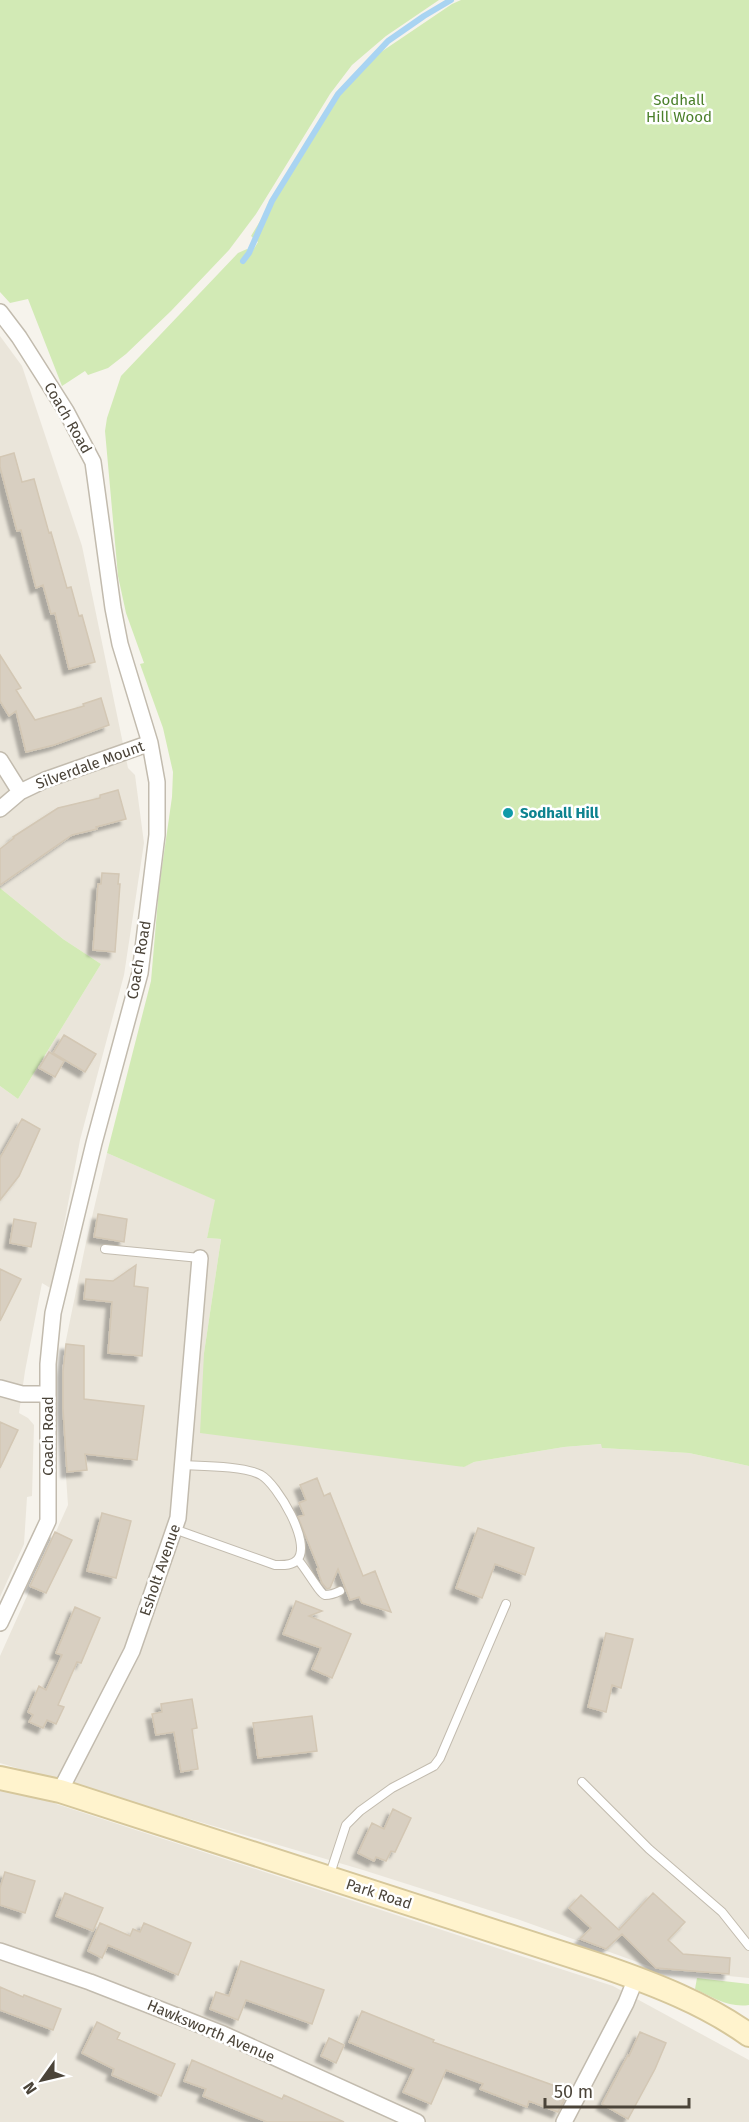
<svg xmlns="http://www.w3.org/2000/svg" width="749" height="2122" font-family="'Fira Sans',sans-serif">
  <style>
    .residential { fill: #eae5da }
    .green { fill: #d2eab5 }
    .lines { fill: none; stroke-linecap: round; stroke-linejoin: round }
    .stream { stroke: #a9d4f2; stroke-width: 6 }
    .building { fill: #d8cfc1; stroke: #d3c7b4; stroke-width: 1.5; filter: url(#shadow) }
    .lane-casing { stroke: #c2bbae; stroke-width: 10 }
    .street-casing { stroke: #c2bbae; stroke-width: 18 }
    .secondary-casing { stroke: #d6c79b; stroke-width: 26 }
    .lane { stroke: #fff; stroke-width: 8 }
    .street { stroke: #fff; stroke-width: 15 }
    .secondary { stroke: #fff3cd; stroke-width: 22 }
    .culture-dot { fill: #0f9aa8; stroke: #fff; stroke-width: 2 }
    .labels { text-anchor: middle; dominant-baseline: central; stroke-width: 5; stroke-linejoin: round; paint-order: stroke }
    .park-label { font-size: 15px; fill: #4a7f2a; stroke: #fff }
    .street-label { font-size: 15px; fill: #4b4439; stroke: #fff }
    .culture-label { font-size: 15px; font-weight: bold; fill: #0d838f; stroke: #fff; text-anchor: start }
  </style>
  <defs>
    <filter id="shadow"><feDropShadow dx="-5.5" dy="5.5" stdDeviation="1.5" flood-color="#0004"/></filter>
  </defs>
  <rect width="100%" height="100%" fill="#f6f3ec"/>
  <path class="residential" d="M0,336L22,366L82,546L128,768L135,775L144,843L124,975L80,1140L52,1289L42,1283L25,1371L19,1413L28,1418L34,1425L32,1496L27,1497L24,1544L0,1597V1086L18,1099L101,964L63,939L0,888Z
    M107,1153L216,1200L207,1238L221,1239L204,1353L463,1467L474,1462L564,1447L602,1444V1448L689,1453L749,1466V1978L657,1969L517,1919L363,1870L0,1763V1656L68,1505L62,1419V1376L65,1345L85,1247Z
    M0,1790L38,1798L613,1986L749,2060V2122H0Z"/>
  <path class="green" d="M0,0H439L386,36L352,65L330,94L256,214L229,250L171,311L126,354L108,368L88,375L85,371L62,386L28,299L10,303L0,292Z
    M461,0H749V1466L689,1453L602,1448L601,1444L564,1447L474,1462L464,1467L200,1433L204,1353L221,1239L207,1238L215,1200L107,1153L151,981L159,888L172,797L173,772L163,728L140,664L144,663L126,613L118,576L105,431L107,418L121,376L238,253L247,249L252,252L258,242L251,236L338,94L359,72L381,52L452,4Z
    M0,888L63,939L101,964L18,1099L0,1086Z
    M697,1978L749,1984V2005C729,2008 712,1997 695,1989Z"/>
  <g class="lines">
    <path class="stream" d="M243,261L249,253L272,201L338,94L388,41L424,16L451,0"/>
  </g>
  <path class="building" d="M14,453L22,482L34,479L49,533L51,532L67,588L71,587L79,616L82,615L95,662L69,669L55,613L51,614L43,585L36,588L21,530L17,531L0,467V457Z
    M0,655L21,688L16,690L35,720L84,706L83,704L101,698L109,725L54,745L26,752L16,711L9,716L0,701Z
    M118,790L126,819L96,827L97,829L72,835L0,885V849L14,838L13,837L58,808L100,798V795Z
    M102,873L119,874L118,884H120L115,952L93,950L98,884H101Z
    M64,1035L96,1054L85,1072L53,1053Z
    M49,1052L64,1061L55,1077L39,1068Z
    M22,1119L40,1129L19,1176L0,1200V1158Z
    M98,1214L127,1219L124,1242L94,1237Z
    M14,1219L36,1223L31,1247L10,1243Z
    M136,1265L134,1286L148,1288L142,1356L108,1353L112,1302L84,1299L86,1279L113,1281Z
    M0,1269L21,1279L0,1321Z
    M66,1344L84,1346V1399L144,1406L137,1460L85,1454L87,1470L67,1472L63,1409V1371Z
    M0,1422L18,1430L0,1468Z
    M317,1478L324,1496L330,1493L363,1576L375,1571L391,1612L362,1603L359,1597L350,1600L338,1569L330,1588L327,1589L322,1583L317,1569H319L298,1517L304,1515L299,1503L306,1500L300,1485Z
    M102,1513L131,1521L116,1578L87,1571Z
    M478,1528L534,1548L525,1575L495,1564L482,1598L456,1588Z
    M55,1532L72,1540L46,1593L30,1586Z
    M296,1601L322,1611L309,1616L351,1634L332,1678L312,1669L321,1648L283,1634Z
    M75,1607L100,1618L81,1663L77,1662L58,1705L64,1707L56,1724L47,1720L43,1728L29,1722L33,1715L28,1712L39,1686L46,1690L62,1655L56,1653Z
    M606,1633L633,1639L621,1688L612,1685L606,1712L588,1707Z
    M192,1699L197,1728L192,1729L198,1769L181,1772L174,1732L156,1735L152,1714L162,1712L161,1704Z
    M312,1716L317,1751L258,1758L253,1723Z
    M393,1809L411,1818L395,1852L391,1851L386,1861L376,1857L374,1861L358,1853L372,1823L384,1829Z
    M5,1872L35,1881L25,1913L0,1905V1888Z
    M65,1893L103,1908L93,1931L56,1916Z
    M653,1893L685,1922L668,1940L683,1954L730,1958L729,1974L656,1968L622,1934L606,1949L580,1939L591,1928L569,1908L581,1895L619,1930Z
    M100,1923L130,1936L133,1929L140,1932L144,1923L191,1943L178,1975L108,1945L102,1958L88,1951Z
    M241,1961L324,1990L312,2024L246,2000L238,2020L210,2009L216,1992L229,1996Z
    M0,1987L23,1997L24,1995L61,2009L53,2030L0,2010Z
    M362,2011L434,2040L433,2042L569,2091L558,2112L529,2101L527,2107L480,2089L483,2084L446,2070L431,2104L403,2092L414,2069L349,2042Z
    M97,2022L120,2033L117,2039L175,2064L161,2096L112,2075L114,2069L82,2053Z
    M640,2032L666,2043L655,2069L628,2119L602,2104L628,2055L629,2056Z
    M329,2038L344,2045L336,2063L321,2056Z
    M192,2060L282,2099L284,2095L344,2122H267L203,2096L206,2089L184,2081Z"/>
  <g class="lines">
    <defs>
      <path id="lane" d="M105,1249L200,1258
        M174,1529L275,1565C282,1565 292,1566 297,1560C313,1544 277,1484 261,1475C244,1466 203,1466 183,1465
        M298,1560C305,1567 320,1594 325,1595C330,1595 336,1593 340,1591
        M582,1782L649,1849L722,1912L749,1946
        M329,1877L346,1825L360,1811L392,1788L434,1766L440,1758L506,1604"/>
      <path id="street" d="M0,312L19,337L66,411L93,462L113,608L120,644L150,743L157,782V835L140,973L94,1143L53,1313L48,1364V1521L0,1623
        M0,760L20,792
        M0,809L20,792L45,780L150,743
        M0,1388L22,1394H48
        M60,1791L132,1651L178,1518L200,1258
        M0,1951L90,1982L223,2034L417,2122
        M564,2122L626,2003L636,1978"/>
      <path id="secondary" d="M0,1778L60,1791L605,1967C654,1984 706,2004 749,2035"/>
    </defs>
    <use href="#lane" class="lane-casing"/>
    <use href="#street" class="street-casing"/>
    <use href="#secondary" class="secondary-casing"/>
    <use href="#lane" class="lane"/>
    <use href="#street" class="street"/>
    <use href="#secondary" class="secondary"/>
  </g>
  <circle class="culture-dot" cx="508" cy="813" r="6"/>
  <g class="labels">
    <g class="park-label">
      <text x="679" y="100">Sodhall<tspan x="679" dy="17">Hill Wood</tspan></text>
    </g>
    <g class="street-label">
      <text transform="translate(68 418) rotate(60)">Coach Road</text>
      <text transform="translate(90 765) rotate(-20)">Silverdale Mount</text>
      <text transform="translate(139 960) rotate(-80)">Coach Road</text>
      <text transform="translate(48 1436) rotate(-90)">Coach Road</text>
      <text transform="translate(160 1570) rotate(-71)">Esholt Avenue</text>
      <text transform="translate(379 1894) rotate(18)">Park Road</text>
      <text transform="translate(211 2031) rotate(23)">Hawksworth Avenue</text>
    </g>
    <g class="culture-label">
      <text x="520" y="813">Sodhall Hill</text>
    </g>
  </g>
  <g transform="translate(42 2080) rotate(236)" stroke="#ffffff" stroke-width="4.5" paint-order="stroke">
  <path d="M0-4.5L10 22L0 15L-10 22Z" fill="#4b4439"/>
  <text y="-9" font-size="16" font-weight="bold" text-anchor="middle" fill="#4b4439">N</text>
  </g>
  <path d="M545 2098v9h144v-9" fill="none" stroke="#4b4439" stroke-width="3"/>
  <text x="554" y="2098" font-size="18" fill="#4b4439" stroke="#ffffff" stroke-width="4.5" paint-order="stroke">50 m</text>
</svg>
